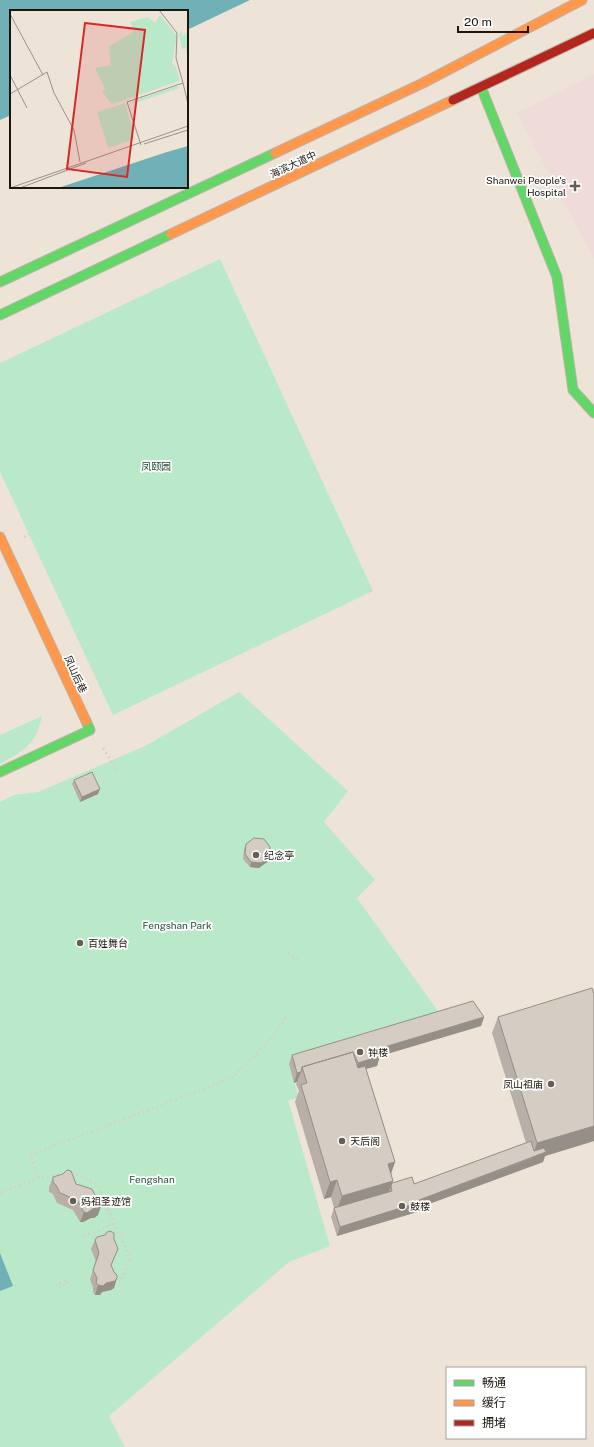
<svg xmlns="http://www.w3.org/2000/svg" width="594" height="1447" font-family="'Public Sans','Noto Sans SC',sans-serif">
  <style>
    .medical { fill: #efdcda }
    .green { fill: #bae9ca }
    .water { fill: #6fb1b6 }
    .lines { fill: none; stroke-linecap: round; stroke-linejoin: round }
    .fast-casing { stroke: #bcb4aa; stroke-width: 11 }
    .slow-casing { stroke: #bcb4aa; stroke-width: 11 }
    .jam-casing { stroke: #bcb4aa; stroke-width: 11 }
    .path { stroke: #d3d0cd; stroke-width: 2.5; stroke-dasharray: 2 3; stroke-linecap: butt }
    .fast { stroke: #63d668; stroke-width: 9 }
    .slow { stroke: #ff974d; stroke-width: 9 }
    .jam { stroke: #b3261e; stroke-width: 9 }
    .wall { fill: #b7afa8 }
    .shaded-wall { fill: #958f88 }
    .building { fill: #d5ccc3; stroke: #958f88 }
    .poi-dot { fill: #665e54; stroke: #fff; stroke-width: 1.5 }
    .labels { text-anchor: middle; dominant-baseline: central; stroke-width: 3.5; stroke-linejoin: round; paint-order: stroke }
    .street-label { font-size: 10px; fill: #1c160e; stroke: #fff }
    .poi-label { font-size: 10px; fill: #1c160e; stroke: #fff; text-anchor: start }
    .park-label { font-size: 10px; fill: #224b37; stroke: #fff }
    .inset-road { fill: none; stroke: #9a9187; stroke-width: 1 }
    .view { fill: #d62828; fill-opacity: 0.15; stroke: #d62828; stroke-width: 2 }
    .inset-edge { fill: none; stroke: #1c160e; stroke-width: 2 }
  </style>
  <rect width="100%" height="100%" fill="#eee3d7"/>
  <path class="medical" d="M594,74V259L517,113Z"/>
  <path class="green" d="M220,259L373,591L113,715L0,472V363Z
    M239,692L348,791L324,822L375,880L357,898L443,1018L289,1064L299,1098L288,1100L330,1246L289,1262L109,1416L125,1447H0V802L14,795L38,792L145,746Z
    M42,716C35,747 25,749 0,764V735Z"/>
  <path class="water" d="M0,0H250L187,30V11H11V115L0,120Z
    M0,1253L13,1286L0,1291Z"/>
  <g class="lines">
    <defs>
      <path id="fast" d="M481,87L557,277L573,390L594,413
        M0,282L275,153
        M0,315L171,234
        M0,772L90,730L86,721"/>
      <path id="slow" d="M275,153L423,83L582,0
        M171,234L453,100
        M0,537L86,721"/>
      <path id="jam" d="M453,100L594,33"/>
    </defs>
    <use href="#fast" class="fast-casing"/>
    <use href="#slow" class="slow-casing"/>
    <use href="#jam" class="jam-casing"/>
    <path class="path" d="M24,537L29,534
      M103,748L119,773
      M288,953L300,962
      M39,1178L30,1155L232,1078L271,1039L288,1015
      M0,1193L39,1178L70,1172L97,1184L130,1259L119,1286
      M84,1237L114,1223
      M55,1286L67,1280L68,1283L58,1287L59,1289"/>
    <use href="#fast" class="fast"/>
    <use href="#slow" class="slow"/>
    <use href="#jam" class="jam"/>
  </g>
  <path class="wall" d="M74,780L98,794L80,802L72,784Z
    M246,844L267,862L259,868L250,867L243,859L244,849Z
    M594,994V1141L545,1156L543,1162L418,1208L417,1212L337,1236L331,1217L334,1208L331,1197L324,1199L295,1102L299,1091L296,1084L297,1082L294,1083L289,1064L292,1055L484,1017L481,1026L380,1056L377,1066L366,1069L395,1162L391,1174L393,1181L392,1183L414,1184L526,1143L492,1033L498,1017Z
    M53,1177L76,1184L97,1199L101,1206L98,1215L94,1218H91L83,1222H80L73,1210L57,1203L53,1194L49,1192V1187Z
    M114,1239L118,1249L111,1266L117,1278L114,1288L111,1290L102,1292L100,1295H95L93,1292V1288L90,1279L96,1262L91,1249L95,1240Z"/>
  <path class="shaded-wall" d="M100,789L98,794L80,802L82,797Z
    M269,857L267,862L259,868L250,867L251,862Z
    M484,1017L481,1026L380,1056L377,1066L354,1072L358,1063L378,1049Z
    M301,1072L297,1082L294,1083L297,1073Z
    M594,1126V1141L545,1156L543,1162L418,1208L417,1212L337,1236L340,1227L419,1200L532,1158L537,1143Z
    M395,1162L389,1179L388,1164Z
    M337,1180L331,1197L324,1199L330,1182Z
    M393,1181L387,1197L336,1212L342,1196Z
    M101,1206L98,1215L94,1218H91L83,1222H80L84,1212Z
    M117,1278L114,1288L111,1290L102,1292L100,1295H95L98,1285Z"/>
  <path class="building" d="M92,772L100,789L82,797L74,780Z
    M254,838L264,839L270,847L269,857L261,863L251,862L245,854L246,844Z
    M592,988L594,994V1126L537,1143L498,1017Z
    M473,1001L484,1017L378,1049L380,1056L358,1063L353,1052L302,1067L301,1072L297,1073L292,1055Z
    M353,1052L358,1068L365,1066L395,1162L388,1164L393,1181L342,1196L337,1180L330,1182L301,1085L307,1083L302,1067Z
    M531,1141L534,1151L544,1148L546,1152L419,1200L420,1202L340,1227L334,1208L392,1191L391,1186L392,1183L412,1177L414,1184Z
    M67,1170L71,1171L76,1184L92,1189L97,1199L100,1200L102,1203L101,1206L97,1209L94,1208L87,1213L84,1212L77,1200L60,1193L56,1185L53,1182V1177L63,1174Z
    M110,1231L114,1233V1239L118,1249L111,1265L114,1272L117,1275V1278L115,1281L106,1283L103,1286L98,1285L96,1283L97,1278L93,1270L99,1253L95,1240L97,1237L105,1235L107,1232Z"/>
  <g class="poi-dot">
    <path d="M573 180h4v4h4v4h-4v4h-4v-4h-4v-4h4z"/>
    <circle cx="256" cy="855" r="4"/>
    <circle cx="80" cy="943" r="4"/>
    <circle cx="360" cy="1052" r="4"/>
    <circle cx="551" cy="1084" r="4"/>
    <circle cx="342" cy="1141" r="4"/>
    <circle cx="73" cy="1201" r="4"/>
    <circle cx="402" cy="1206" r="4"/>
  </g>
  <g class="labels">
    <g class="street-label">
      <text transform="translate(293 164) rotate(-25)">海滨大道中</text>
      <text transform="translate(76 674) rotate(65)">凤山后巷</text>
    </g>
    <g class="poi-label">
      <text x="566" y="180" text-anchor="end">Shanwei People's<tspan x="566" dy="12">Hospital</tspan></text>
      <text x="264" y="855">纪念亭</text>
      <text x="88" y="943">百姓舞台</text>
      <text x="368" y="1052">钟楼</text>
      <text x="543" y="1084" text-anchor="end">凤山祖庙</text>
      <text x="350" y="1141">天后阁</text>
      <text x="81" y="1201">妈祖圣迹馆</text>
      <text x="410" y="1206">鼓楼</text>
    </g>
    <g class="park-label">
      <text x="156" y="466">凤颐园</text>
      <text x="177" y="925">Fengshan Park</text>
      <text x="152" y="1179">Fengshan</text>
    </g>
  </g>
  <g transform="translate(10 10)">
    <rect width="178" height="178" fill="#eee3d7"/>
    <path d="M150,5L167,26L162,53L166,57L170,71L102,94L92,82L95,79L85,58L101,55L99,36L124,22L120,12L138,7L145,13ZM171,21L173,26L178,22V50L176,38L172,39L169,24ZM167,76L170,78L122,94L123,91ZM115,93L125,129L98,138L87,102Z" fill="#bae9ca"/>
    <path d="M178,136V178H48L157,142Z" fill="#6fb1b6"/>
    <path class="inset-road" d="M0,4L33,65M0,65L17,98M173,73L178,94M0,84L37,62L44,83L64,120L70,152M134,134L178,120M131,135L117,92L173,73L166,48L167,23L149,0M0,178L178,116M10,178L76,153"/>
    <path class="view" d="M75,13L135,20L117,167L57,159Z"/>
    <rect width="178" height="178" class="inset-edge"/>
  </g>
  <rect x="446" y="1367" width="140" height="72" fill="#ffffff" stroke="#a4a29f"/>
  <rect x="454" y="1380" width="20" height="6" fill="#63d668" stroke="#a4a29f"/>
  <text x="482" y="1387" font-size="12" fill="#1c160e">畅通</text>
  <rect x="454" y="1400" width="20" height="6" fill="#ff974d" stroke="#a4a29f"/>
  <text x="482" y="1407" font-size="12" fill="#1c160e">缓行</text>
  <rect x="454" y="1420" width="20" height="6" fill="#b3261e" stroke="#a4a29f"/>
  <text x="482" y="1427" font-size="12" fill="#1c160e">拥堵</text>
  <path d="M458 26v6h70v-6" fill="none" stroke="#1c160e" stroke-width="2"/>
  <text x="464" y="26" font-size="12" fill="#1c160e" stroke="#ffffff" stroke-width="3" paint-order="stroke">20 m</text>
</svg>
